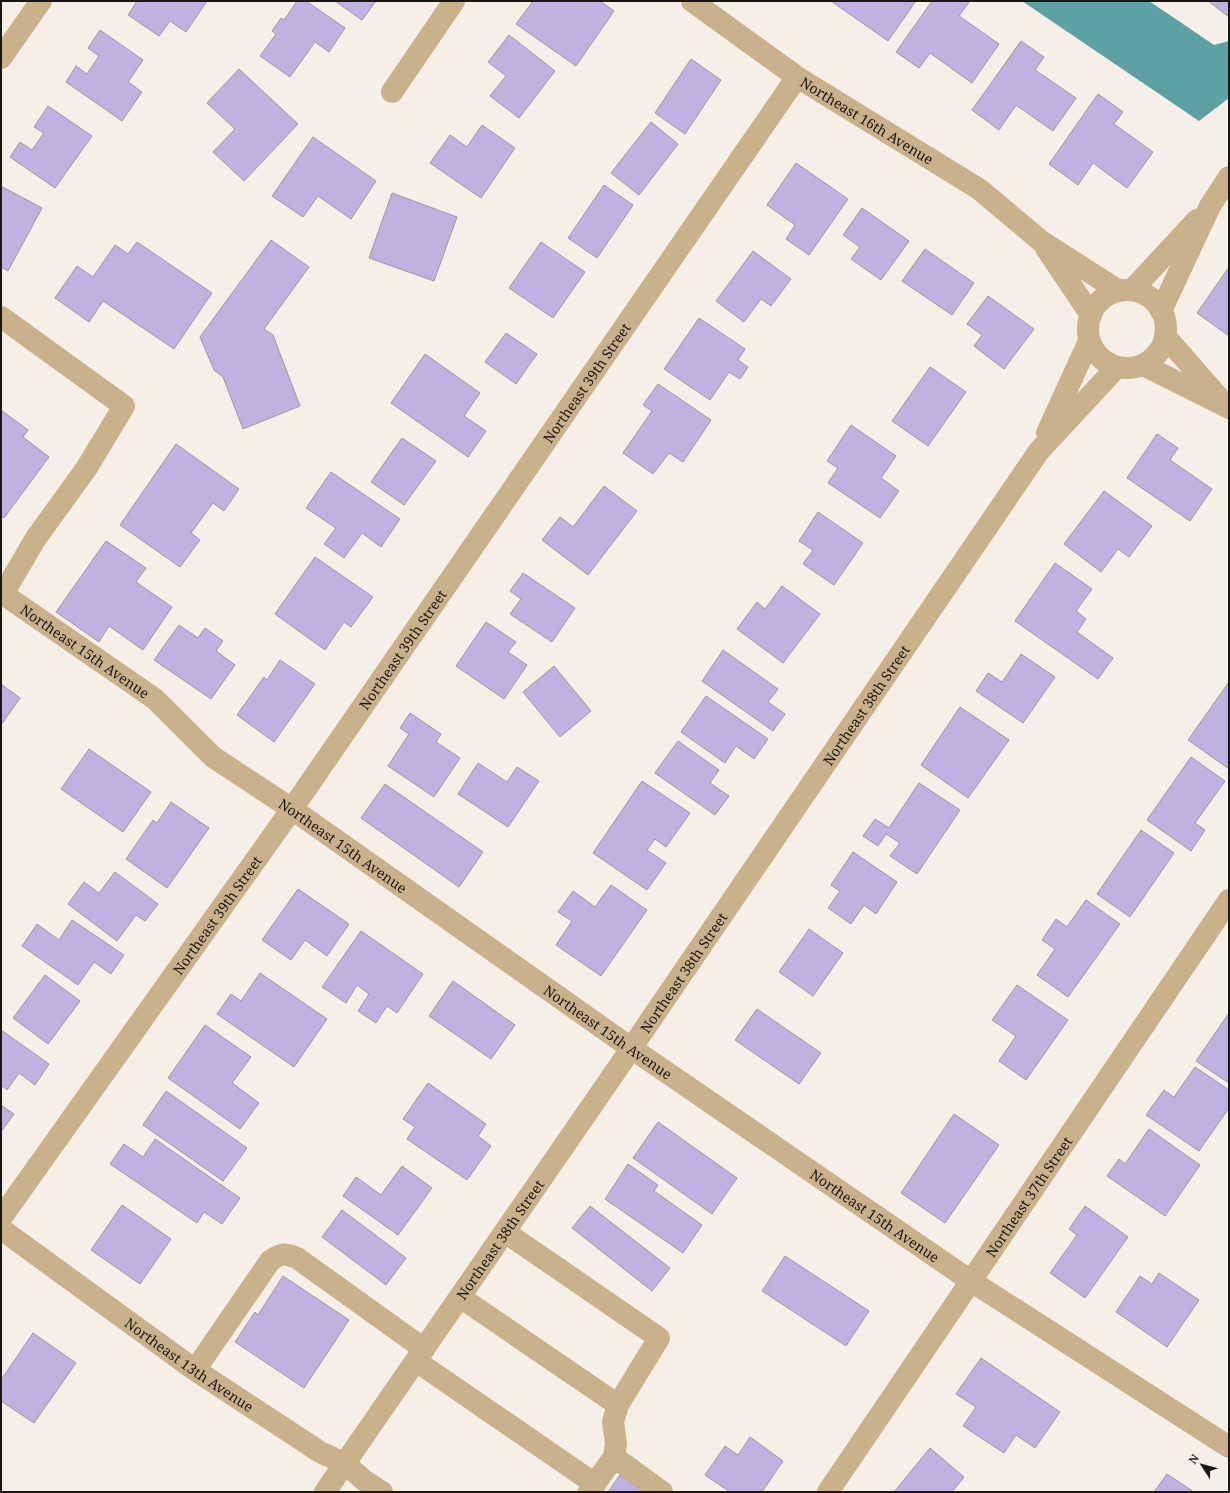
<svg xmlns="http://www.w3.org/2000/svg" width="1230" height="1493" font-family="'Noto Serif',serif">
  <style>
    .water { fill: #5da1a3 }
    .building { fill: #c1b1e0; stroke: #9b99a1 }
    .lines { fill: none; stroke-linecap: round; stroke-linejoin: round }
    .minor { stroke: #c8b18b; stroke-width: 22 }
    .labels { text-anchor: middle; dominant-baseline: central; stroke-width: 3.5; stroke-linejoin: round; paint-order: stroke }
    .street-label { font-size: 14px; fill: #1a1815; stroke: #f5efe8 }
  </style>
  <rect width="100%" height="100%" fill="#f5efe8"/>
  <path class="water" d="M1022,1H1149L1214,45L1229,41V98L1199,121Z"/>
  <path class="building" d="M137,1H207L186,32L170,21L159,36L128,15Z
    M297,1H306L345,28L329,52L315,42L290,77L260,56L276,34L272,31L281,18L284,20Z
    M335,1H376L362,20Z
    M533,1H600L614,11L576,66L516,24Z
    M831,1H916L888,41Z
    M932,1H967L969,2L959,16L999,44L972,83L930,53L919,68L896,52Z
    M1208,1H1229V17Z
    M100,30L143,60L128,82L142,92L122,121L66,82L76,66L87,74L99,56L88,48Z
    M509,35L555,71L519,118L490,96L506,76L488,62Z
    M1021,41L1044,57L1035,70L1076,98L1053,131L1016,105L999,130L972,110Z
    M691,59L721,80L685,134L655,113Z
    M239,69L298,124L244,181L213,152L235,129L207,103Z
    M1098,94L1123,112L1114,124L1153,152L1127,188L1093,163L1078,185L1049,164Z
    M48,106L92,136L55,188L10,157L20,142L32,150L44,133L34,127Z
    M651,122L678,144L639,195L611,173Z
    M482,125L515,148L481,198L430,163L450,135L467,147Z
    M313,137L376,181L351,219L318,196L303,217L272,196Z
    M796,163L848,199L809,255L786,239L795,225L767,205Z
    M604,185L633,205L597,258L568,238Z
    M1,186L42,208L8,271L1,267Z
    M392,193L457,217L434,281L369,258Z
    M862,208L909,241L881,280L851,259L860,247L843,235Z
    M271,240L309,267L264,329L273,335L300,406L243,429L223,377L214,370L200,337Z
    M137,242L212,293L174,349L103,301L89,322L55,298L77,266L93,277L115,245L128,254Z
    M541,242L585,272L553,318L509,288Z
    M925,249L974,283L952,315L902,281Z
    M753,251L791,279L771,306L761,299L744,322L716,301Z
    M1229,267V336L1197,313Z
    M988,296L1034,329L1004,369L974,346L982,335L967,324Z
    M699,318L745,349L738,360L748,367L740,379L729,372L710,400L664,369Z
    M506,333L537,354L516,384L485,362Z
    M425,354L480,393L464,416L486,431L468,457L391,403Z
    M930,367L966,392L928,446L892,421Z
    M658,384L711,420L683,462L669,453L653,474L623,453L652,411L643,405Z
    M1,410L28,430L23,437L49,457L4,518L1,516Z
    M851,425L896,456L881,478L899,491L880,518L828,483L838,468L827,461Z
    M1157,434L1178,448L1170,460L1212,489L1190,521L1127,478Z
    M402,438L436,461L404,505L371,482Z
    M176,444L239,489L224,511L213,503L191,533L200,540L180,567L120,525Z
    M331,472L400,519L381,547L362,533L344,558L324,544L336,528L306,508Z
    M604,486L637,511L588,575L542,540L560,517L573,527Z
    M1104,491L1152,526L1129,557L1118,549L1101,572L1064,544Z
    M818,512L863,543L834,585L803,564L813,550L799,541Z
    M106,541L146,568L136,582L172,607L143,650L109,626L99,642L56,612Z
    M315,557L373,597L351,627L344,622L325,650L275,614Z
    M1055,563L1092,589L1076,611L1086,619L1077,632L1113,658L1098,679L1015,621Z
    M523,573L575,608L552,642L510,614L521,599L510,591Z
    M782,586L820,614L783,663L737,629L757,602L765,609Z
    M486,622L516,642L508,652L527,665L504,699L456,666Z
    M179,625L198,638L205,628L223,641L216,651L235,665L211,699L154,660Z
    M723,650L778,689L768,702L785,714L773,731L702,681Z
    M1021,654L1055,677L1023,723L976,691L988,673L1002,682Z
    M280,660L315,684L274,742L237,715L264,677L267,680Z
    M554,666L591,711L560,737L523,692Z
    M1229,682V769L1188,740Z
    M1,684L20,698L1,725Z
    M706,696L768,739L754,759L736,746L725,763L681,732Z
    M960,707L1009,740L968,798L921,765Z
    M410,713L441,734L436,742L460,758L434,797L388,766L409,734L400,728Z
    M678,741L719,770L710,783L729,796L715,815L655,773Z
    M89,749L151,792L123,832L61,789Z
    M1191,757L1225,781L1195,823L1205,830L1191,851L1147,820Z
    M478,763L507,782L517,767L539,781L508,827L458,794Z
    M642,781L690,813L666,847L655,839L647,850L666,863L647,890L593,853Z
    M919,783L960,810L917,874L890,856L900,843L886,834L878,846L863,836L875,819L889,828Z
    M385,784L483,852L459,887L361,818Z
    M171,802L209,828L167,888L126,859L153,820L157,823Z
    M1141,830L1174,853L1130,917L1097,894Z
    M853,852L897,882L876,914L864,905L851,924L828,908L840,891L831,885Z
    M115,872L158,904L145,921L136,915L117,941L68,904L84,882L99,893Z
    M611,885L647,910L601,976L556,945L572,921L558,912L573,891L595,907Z
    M298,889L349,924L327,956L305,940L291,960L262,940Z
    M1086,900L1120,924L1068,997L1037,975L1055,949L1042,940L1056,919L1067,927Z
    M72,920L124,955L111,974L94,962L78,985L22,946L37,924L59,940Z
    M809,929L843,953L813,996L779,972Z
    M361,931L423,974L397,1013L387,1006L376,1023L358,1011L369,994L357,985L346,1003L322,987Z
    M260,973L327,1019L294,1067L217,1014L231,994L241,1001Z
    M45,975L80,1001L48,1044L13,1018Z
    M453,981L515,1025L491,1059L429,1016Z
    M1017,985L1068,1020L1026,1080L999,1061L1016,1036L992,1020Z
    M757,1009L821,1053L799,1084L735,1040Z
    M1229,1013V1083L1196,1061Z
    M205,1025L251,1057L232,1083L259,1103L240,1129L168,1078Z
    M1,1030L49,1064L35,1085L19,1073L7,1090L1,1085Z
    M1195,1067L1229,1090V1108L1199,1151L1146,1115L1164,1090L1174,1097Z
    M428,1083L486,1124L478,1136L491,1146L467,1180L407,1139L415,1127L403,1119Z
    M166,1091L247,1148L223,1181L143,1125Z
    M1,1105L14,1114L1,1132Z
    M954,1114L999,1145L945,1223L901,1193Z
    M658,1122L737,1178L712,1214L633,1158Z
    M1149,1129L1200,1165L1165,1216L1107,1176L1119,1159L1125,1164Z
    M155,1139L240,1198L222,1224L204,1212L197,1223L110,1164L124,1144L143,1157Z
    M628,1164L658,1185L654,1191L702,1225L683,1253L605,1199Z
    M402,1166L432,1188L398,1235L343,1196L356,1177L381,1195Z
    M122,1205L171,1239L140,1284L91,1250Z
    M590,1206L670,1268L652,1291L572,1228Z
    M1085,1206L1128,1237L1085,1298L1050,1273L1077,1235L1069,1229Z
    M342,1210L406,1258L386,1285L322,1237Z
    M785,1256L869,1311L846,1346L762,1291Z
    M1159,1273L1199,1300L1167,1347L1116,1312L1140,1276L1152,1284Z
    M283,1276L349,1320L304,1388L235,1342L255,1312L258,1315Z
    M33,1333L76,1363L34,1423L1,1401V1380Z
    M981,1358L1060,1412L1035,1448L1016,1435L1004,1453L963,1426L976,1407L956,1394Z
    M750,1437L783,1461L762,1492H730L705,1475L725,1446L738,1455Z
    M930,1448L964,1477L952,1492H894Z
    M1167,1474L1194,1492H1154Z
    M620,1475L644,1492H608Z"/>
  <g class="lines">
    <g class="minor">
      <path id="s1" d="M692,1L797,77L979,189L1041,241L1119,291"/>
      <path d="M1,58L41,1"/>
      <path d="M392,92L454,1"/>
      <path d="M1046,248L1091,315"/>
      <path d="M1132,290L1197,220"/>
      <circle cx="1127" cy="329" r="39"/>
      <path d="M1161,311L1210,206L1229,177"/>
      <path d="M1,317L124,406L86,469L36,538L3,594H1"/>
      <path d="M1165,336L1220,399"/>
      <path d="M1143,365L1229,408"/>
      <path d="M1047,433L1089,341"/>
      <path id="s2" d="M3,594L155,699L213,757L292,809L631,1048L971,1281L1229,1447"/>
      <path id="s3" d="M1,1218L292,809L797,77"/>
      <path id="s4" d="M1,1229L195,1370L320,1452L344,1463L365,1481L382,1492"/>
      <path d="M505,1232L659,1338L618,1405L613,1422L616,1443L614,1457L589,1492"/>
      <path d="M460,1297L618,1405"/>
      <path d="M416,1361L595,1484"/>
      <path d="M195,1370L270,1261C281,1253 284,1253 297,1258L424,1349"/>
      <path d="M614,1457L662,1492"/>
      <path id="s5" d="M325,1492L611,1078L1039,451L1117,367"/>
      <path id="s6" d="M828,1492L1229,900"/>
    </g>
  </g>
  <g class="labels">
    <g class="street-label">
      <text stroke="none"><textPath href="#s1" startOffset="212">Northeast 16th Avenue</textPath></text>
      <text stroke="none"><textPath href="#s3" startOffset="1020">Northeast 39th Street</textPath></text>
      <text stroke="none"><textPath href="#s3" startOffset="696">Northeast 39th Street</textPath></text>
      <text stroke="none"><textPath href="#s2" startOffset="100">Northeast 15th Avenue</textPath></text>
      <text stroke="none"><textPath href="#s5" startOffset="955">Northeast 38th Street</textPath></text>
      <text stroke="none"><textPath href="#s2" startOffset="424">Northeast 15th Avenue</textPath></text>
      <text stroke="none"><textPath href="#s3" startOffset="372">Northeast 39th Street</textPath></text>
      <text stroke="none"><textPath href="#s5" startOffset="631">Northeast 38th Street</textPath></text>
      <text stroke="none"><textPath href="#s2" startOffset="748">Northeast 15th Avenue</textPath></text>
      <text stroke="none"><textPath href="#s6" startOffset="357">Northeast 37th Street</textPath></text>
      <text stroke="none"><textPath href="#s2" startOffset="1072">Northeast 15th Avenue</textPath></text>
      <text stroke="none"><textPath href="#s5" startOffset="307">Northeast 38th Street</textPath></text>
      <text stroke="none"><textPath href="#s4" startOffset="232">Northeast 13th Avenue</textPath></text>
    </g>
  </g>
  <rect width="1230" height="1493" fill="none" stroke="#1a1815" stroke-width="4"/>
  <g transform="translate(1202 1465) rotate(306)" stroke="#f5efe8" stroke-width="3" paint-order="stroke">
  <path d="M0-3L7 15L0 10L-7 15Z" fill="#1a1815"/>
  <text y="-6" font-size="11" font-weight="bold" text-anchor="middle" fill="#1a1815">N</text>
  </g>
</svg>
